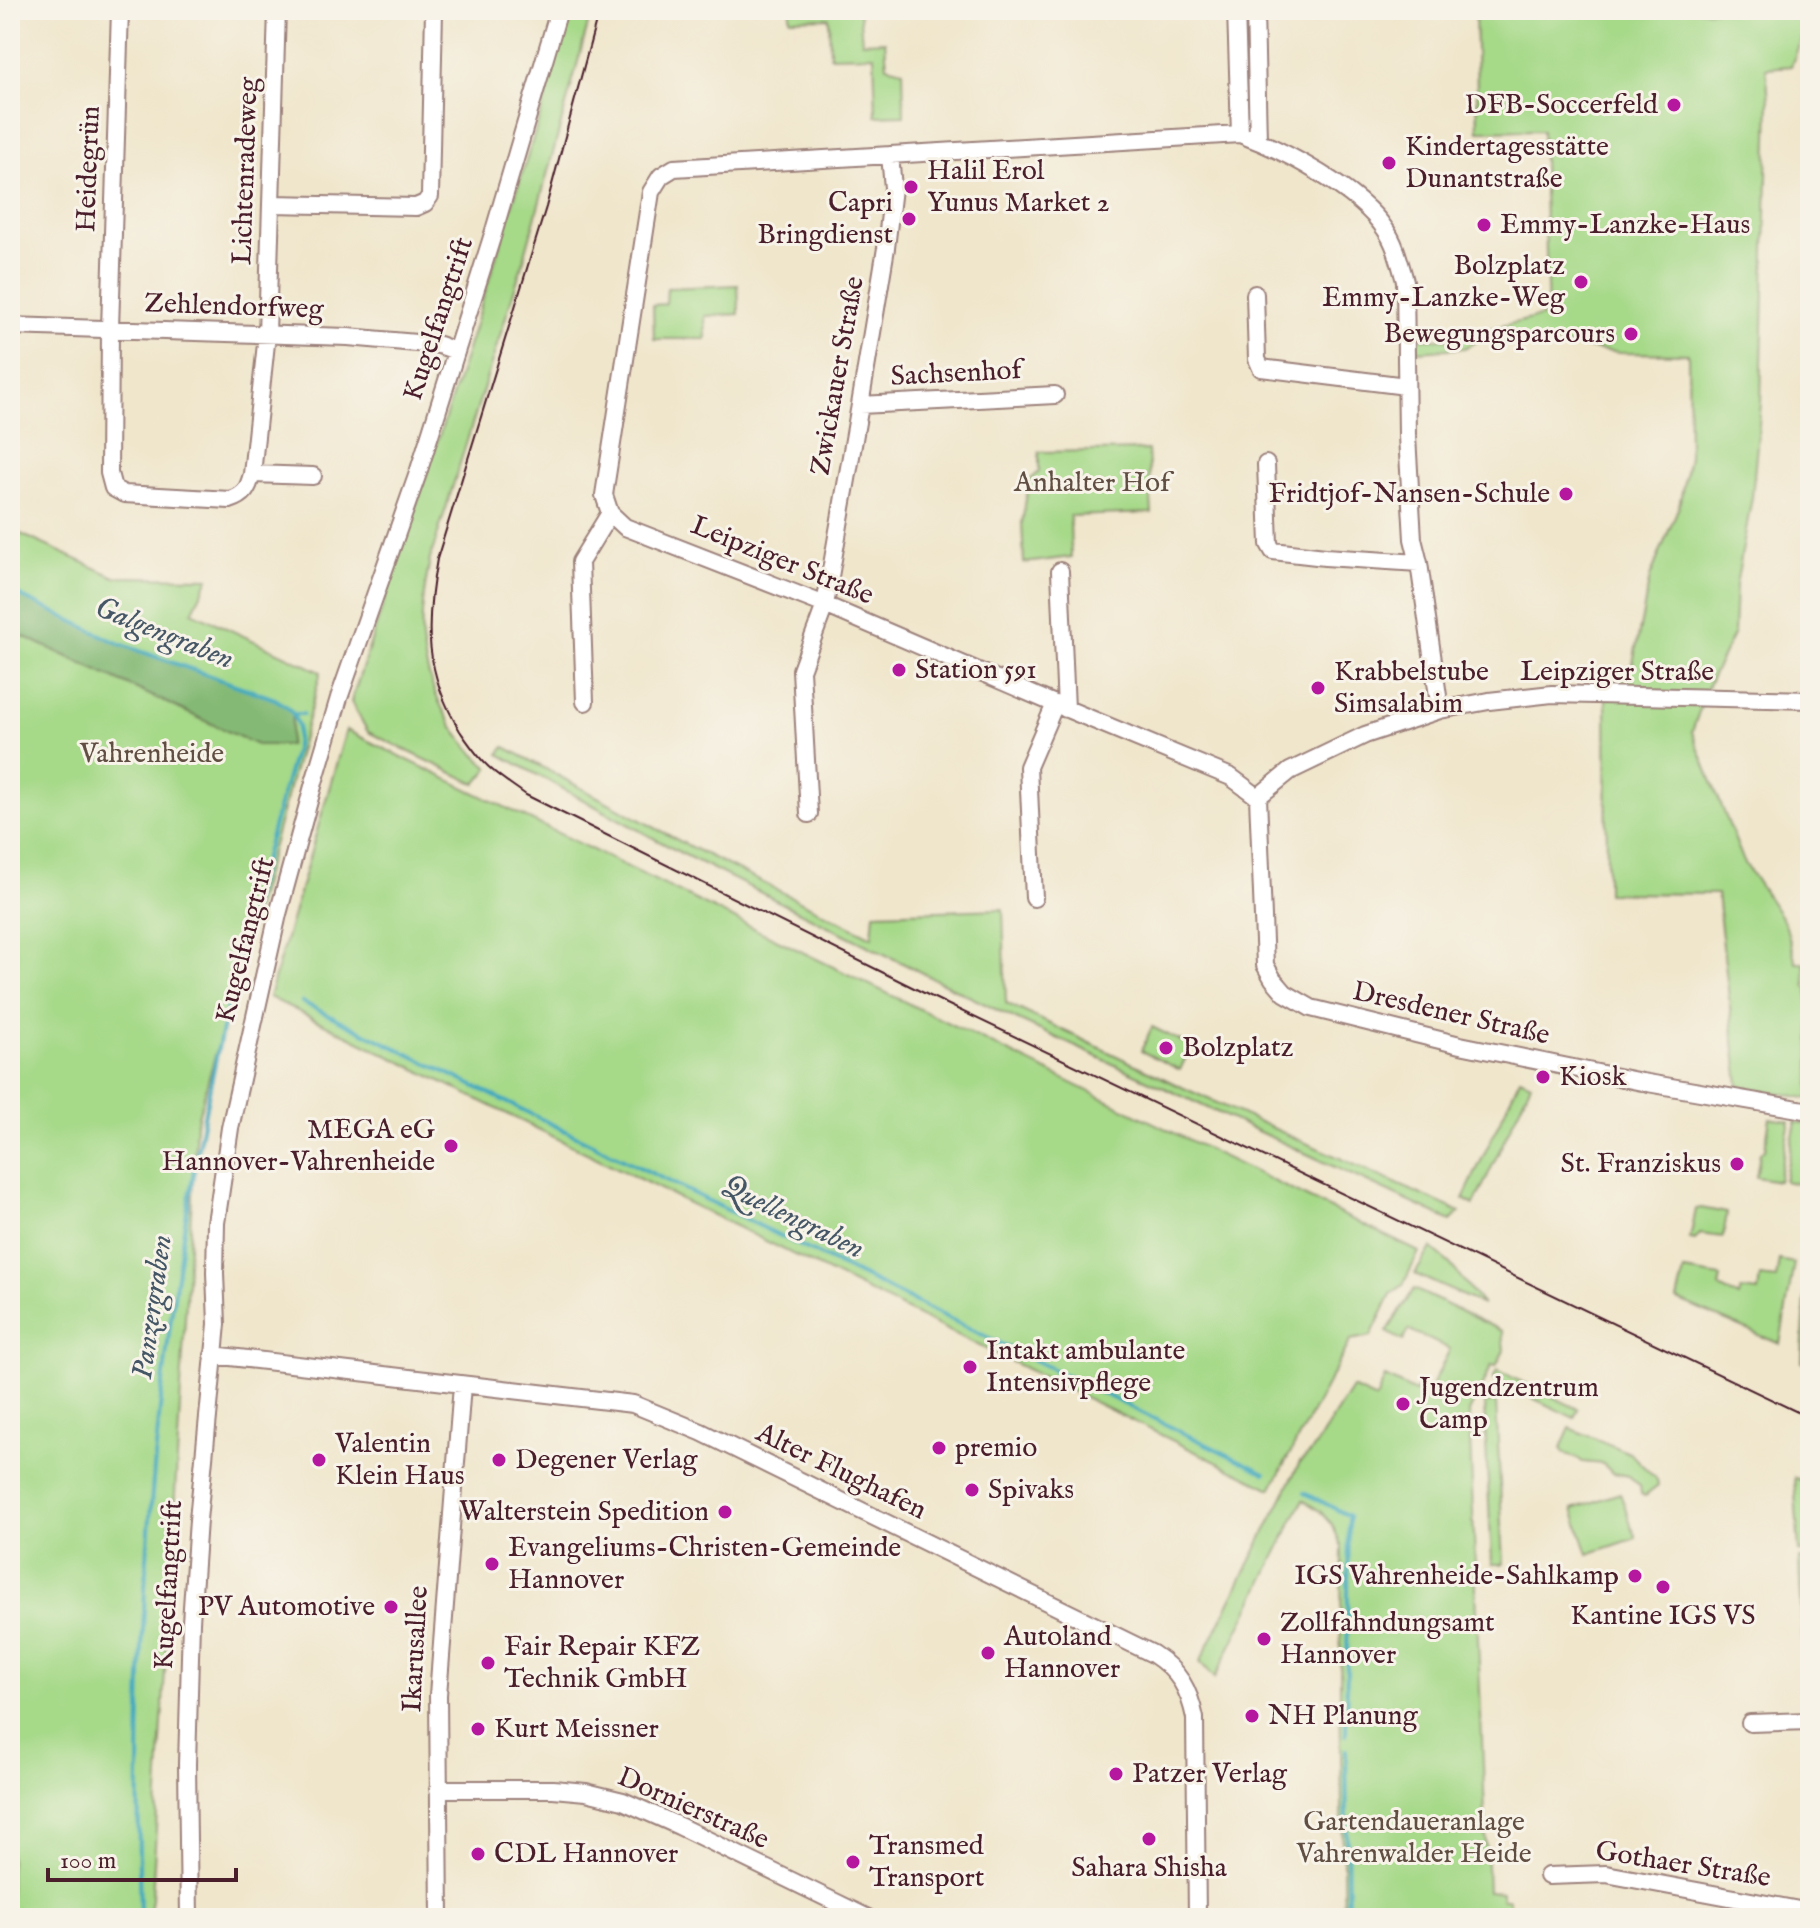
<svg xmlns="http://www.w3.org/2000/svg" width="1820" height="1928" font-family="'IM FELL English',serif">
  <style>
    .green { fill: #a6d988; stroke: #787c5a; stroke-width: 2 }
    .forest { fill: #84b974; stroke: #676c50; stroke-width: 2 }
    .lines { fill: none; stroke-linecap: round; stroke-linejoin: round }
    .stream { stroke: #3ea8be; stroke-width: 4 }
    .minor-casing { stroke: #9d827c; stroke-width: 20 }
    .minor { stroke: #fff; stroke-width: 16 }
    .tram { stroke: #4a1f2b; stroke-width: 2 }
    .poi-dot { fill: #b5179e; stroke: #f7f3e8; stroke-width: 3 }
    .labels { text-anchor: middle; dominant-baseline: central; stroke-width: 6; stroke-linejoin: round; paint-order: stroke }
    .poi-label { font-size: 28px; fill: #4a1f2b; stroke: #f7f3e8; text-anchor: start }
    .street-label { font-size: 28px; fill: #4a1f2b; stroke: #f7f3e8 }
    .park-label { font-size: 28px; fill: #614e42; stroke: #f7f3e8 }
    .water-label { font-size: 30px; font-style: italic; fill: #455666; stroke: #f7f3e8 }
  </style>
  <rect width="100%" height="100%" fill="#f7f3e8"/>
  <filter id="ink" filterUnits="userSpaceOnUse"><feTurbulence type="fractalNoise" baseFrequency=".0125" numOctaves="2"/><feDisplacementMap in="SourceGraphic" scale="16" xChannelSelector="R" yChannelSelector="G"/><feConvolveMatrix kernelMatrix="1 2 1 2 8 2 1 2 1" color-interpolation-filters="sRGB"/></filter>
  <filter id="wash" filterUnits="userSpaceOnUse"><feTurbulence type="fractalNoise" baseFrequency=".006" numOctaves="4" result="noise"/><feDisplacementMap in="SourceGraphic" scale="32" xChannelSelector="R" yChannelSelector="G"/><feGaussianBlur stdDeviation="1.8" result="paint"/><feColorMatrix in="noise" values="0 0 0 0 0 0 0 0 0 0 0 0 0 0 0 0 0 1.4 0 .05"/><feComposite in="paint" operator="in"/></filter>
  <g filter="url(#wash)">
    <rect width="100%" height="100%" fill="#f0e6cc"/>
    <path class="green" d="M569,10H592L524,259L430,559C425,586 420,613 422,639C427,690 451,735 489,768L476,784L368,732L351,702L457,382L546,97Z
      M790,10H859L862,42L885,41L887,66L903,70L904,115L876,116L874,55L830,56L829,18L790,19Z
      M1475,10H1810V16L1791,66L1766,68L1769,101L1761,403L1752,497L1736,585L1734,633L1709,683L1692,732L1744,862L1785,923L1796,963H1804L1806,987H1809L1808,997L1810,1007V1099L1739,1085L1717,894L1607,893L1606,688L1633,663L1650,577L1679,506L1689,457L1688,354L1620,353L1538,341H1478L1464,348L1417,351L1415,339H1456L1476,332L1548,315L1542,130L1478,131Z
      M738,285L739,314L705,316L706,339H654L653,305L666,304L667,288Z
      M1148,450L1152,513L1070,516L1071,557L1024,563L1022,523L1029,481L1039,472V452Z
      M10,529L115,577L209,578L192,612L321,672L196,1124L152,1899L149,1918H10Z
      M346,730L1419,1252L1403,1285L1391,1294L1371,1336L1351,1340L1271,1489L269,997Z
      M505,747L685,844L872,937L874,913L1003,909L1006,1003L1186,1089L1460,1212L1451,1221L1001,1012L679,852L499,754Z
      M1152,1027L1191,1046L1180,1070L1141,1051Z
      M1520,1078L1531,1083L1474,1205L1463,1199Z
      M1770,1118L1790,1121L1778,1181L1756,1177L1760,1153L1765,1149Z
      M1796,1122L1810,1124L1808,1186L1784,1181Z
      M1810,1185V1366L1802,1362Z
      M1701,1208L1727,1213L1723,1237L1700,1234L1695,1240L1690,1239L1696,1209Z
      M1431,1248L1450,1264L1483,1305L1415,1274Z
      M1779,1260L1794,1263L1780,1344L1677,1300L1684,1271L1721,1277L1719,1287L1739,1297L1741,1290L1758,1292L1760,1277L1776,1279Z
      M1414,1289L1502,1331L1504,1350L1496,1366L1492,1365L1469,1412L1488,1891L1502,1892V1899H1509V1918H1344L1340,1691L1342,1547L1332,1524L1320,1511L1303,1500L1215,1678L1200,1662L1300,1462L1310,1454L1352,1388L1376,1399L1385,1377L1415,1392L1419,1385L1430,1390L1450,1349L1409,1330L1403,1341L1387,1332Z
      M1497,1370L1578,1409L1574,1418L1493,1379Z
      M1496,1402L1504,1564H1492L1484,1403Z
      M1570,1428L1630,1453L1657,1480L1658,1486L1645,1496L1641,1494L1640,1486L1629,1476L1613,1473L1603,1464L1583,1462L1564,1453L1561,1448Z
      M1794,1477L1806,1483L1809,1552H1799Z
      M1620,1493L1636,1538L1588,1554L1573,1509Z
      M1799,1559H1810V1633L1803,1643Z"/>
    <path class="forest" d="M10,591L120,644L275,699L286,706L293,714L289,745H257L10,630Z"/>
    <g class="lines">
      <path class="stream" d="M10,591L120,644L275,699L286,706L293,714H303
        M302,1002L1265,1473
        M1305,1493L1349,1516L1346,1735
        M1346,1750L1348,1918
        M140,1918C132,1624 157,1327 220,1039C241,941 268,844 296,746L298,726L293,714"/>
    </g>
  </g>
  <g filter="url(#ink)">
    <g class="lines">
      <defs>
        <path id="minor" d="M120,10L110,329L109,473L113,488L124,494L230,500C245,495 248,489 252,474L267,334L277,10
          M1236,10L1240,134
          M1255,10L1258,141
          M272,204L416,207L425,203L430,196L434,10
          M1255,294L1257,359L1261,368L1406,386
          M10,326L348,337L439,345L456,351
          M860,405L1055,395
          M1266,464L1269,544L1273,551L1325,557L1419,563
          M252,474L313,476
          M1060,571L1066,709
          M585,702L580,562L610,513
          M1440,710L1419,563L1413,539L1407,436L1405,281C1400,264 1396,244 1385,229C1359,190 1284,150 1240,134L674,168L661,176L651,192L604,495L610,513L625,527L825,605L1055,704L1231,777L1258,797L1290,771L1365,735L1440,710L1489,701L1552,694L1810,700
          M1258,797L1265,965L1273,979L1285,993L1311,1008L1460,1045L1642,1082L1810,1111
          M809,814L801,670L825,605L860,405L886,248L893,188L890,155
          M1034,898L1028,767L1055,704
          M213,1355L633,1404L701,1432L1153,1654C1179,1671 1189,1689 1195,1718L1197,1918
          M1750,1723L1810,1721
          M438,1789H553L586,1792L623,1801L679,1826L868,1918
          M1548,1876L1606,1874L1810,1912
          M189,1918L187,1764L191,1622L198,1520L217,1324L215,1273L216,1223L230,1128L278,914L315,779L339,698L418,473L493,234L559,10
          M440,1918L438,1695L462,1385"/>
      </defs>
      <use href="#minor" class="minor-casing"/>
      <use href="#minor" class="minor"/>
      <path class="tram" d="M599,10L546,207L437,559C425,625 424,671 460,731C469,744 479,759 491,769C502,779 514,786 526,795L928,995L1810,1418"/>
    </g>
  </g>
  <g class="poi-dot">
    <circle cx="1674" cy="105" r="8"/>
    <circle cx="1389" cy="163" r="8"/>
    <circle cx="911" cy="187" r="8"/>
    <circle cx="909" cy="219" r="8"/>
    <circle cx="1484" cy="225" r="8"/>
    <circle cx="1581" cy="282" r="8"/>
    <circle cx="1631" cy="334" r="8"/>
    <circle cx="1566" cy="494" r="8"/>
    <circle cx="899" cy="670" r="8"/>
    <circle cx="1318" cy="688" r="8"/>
    <circle cx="1166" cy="1048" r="8"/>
    <circle cx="1543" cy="1077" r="8"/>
    <circle cx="451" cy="1146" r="8"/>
    <circle cx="1737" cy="1164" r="8"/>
    <circle cx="970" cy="1367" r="8"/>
    <circle cx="1403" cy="1404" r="8"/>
    <circle cx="939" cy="1448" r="8"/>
    <circle cx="319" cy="1460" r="8"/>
    <circle cx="499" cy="1460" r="8"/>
    <circle cx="972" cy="1490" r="8"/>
    <circle cx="725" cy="1512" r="8"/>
    <circle cx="492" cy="1564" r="8"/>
    <circle cx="1635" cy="1576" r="8"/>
    <circle cx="1663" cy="1587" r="8"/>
    <circle cx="391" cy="1607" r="8"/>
    <circle cx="1264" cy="1639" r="8"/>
    <circle cx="988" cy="1653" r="8"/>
    <circle cx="488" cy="1663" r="8"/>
    <circle cx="1252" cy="1716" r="8"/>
    <circle cx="478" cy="1729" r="8"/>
    <circle cx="1116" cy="1774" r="8"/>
    <circle cx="1149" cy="1839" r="8"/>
    <circle cx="478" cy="1854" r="8"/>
    <circle cx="853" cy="1862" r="8"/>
  </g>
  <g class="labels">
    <g class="poi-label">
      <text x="1658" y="105" text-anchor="end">DFB-Soccerfeld</text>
      <text x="1405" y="147">Kindertagesstätte<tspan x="1405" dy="32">Dunantstraße</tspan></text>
      <text x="927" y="171">Halil Erol<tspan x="927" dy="32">Yunus Market 2</tspan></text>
      <text x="893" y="203" text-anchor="end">Capri<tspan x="893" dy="32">Bringdienst</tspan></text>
      <text x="1500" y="225">Emmy-Lanzke-Haus</text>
      <text x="1565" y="266" text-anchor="end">Bolzplatz<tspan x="1565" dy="32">Emmy-Lanzke-Weg</tspan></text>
      <text x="1615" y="334" text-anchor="end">Bewegungsparcours</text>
      <text x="1550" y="494" text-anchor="end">Fridtjof-Nansen-Schule</text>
      <text x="915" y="670">Station 591</text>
      <text x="1334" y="672">Krabbelstube<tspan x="1334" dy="32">Simsalabim</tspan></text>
      <text x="1182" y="1048">Bolzplatz</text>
      <text x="1559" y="1077">Kiosk</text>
      <text x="435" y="1130" text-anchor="end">MEGA eG<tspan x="435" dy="32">Hannover-Vahrenheide</tspan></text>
      <text x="1721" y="1164" text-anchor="end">St. Franziskus</text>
      <text x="986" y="1351">Intakt ambulante<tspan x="986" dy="32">Intensivpflege</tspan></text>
      <text x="1419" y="1388">Jugendzentrum<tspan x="1419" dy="32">Camp</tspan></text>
      <text x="335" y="1444">Valentin<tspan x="335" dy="32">Klein Haus</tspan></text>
      <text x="955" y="1448">premio</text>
      <text x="515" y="1460">Degener Verlag</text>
      <text x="988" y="1490">Spivaks</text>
      <text x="709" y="1512" text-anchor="end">Walterstein Spedition</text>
      <text x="508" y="1548">Evangeliums-Christen-Gemeinde<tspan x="508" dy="32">Hannover</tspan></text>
      <text x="1619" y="1576" text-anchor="end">IGS Vahrenheide-Sahlkamp</text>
      <text x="375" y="1607" text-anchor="end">PV Automotive</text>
      <text x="1663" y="1616" text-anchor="middle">Kantine IGS VS</text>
      <text x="1280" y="1623">Zollfahndungsamt<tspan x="1280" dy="32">Hannover</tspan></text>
      <text x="1004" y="1637">Autoland<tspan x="1004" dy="32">Hannover</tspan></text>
      <text x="504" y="1647">Fair Repair KFZ<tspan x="504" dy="32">Technik GmbH</tspan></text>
      <text x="1268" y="1716">NH Planung</text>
      <text x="494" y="1729">Kurt Meissner</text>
      <text x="1132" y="1774">Patzer Verlag</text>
      <text x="869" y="1846">Transmed<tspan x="869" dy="32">Transport</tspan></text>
      <text x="494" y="1854">CDL Hannover</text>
      <text x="1149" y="1868" text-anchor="middle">Sahara Shisha</text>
    </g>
    <g class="street-label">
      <text transform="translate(89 169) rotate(-88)">Heidegrün</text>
      <text transform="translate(246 171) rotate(-88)">Lichtenradeweg</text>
      <text transform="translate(234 307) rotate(2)">Zehlendorfweg</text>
      <text transform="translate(439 319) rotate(-72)">Kugelfangtrift</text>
      <text transform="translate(956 374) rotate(-3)">Sachsenhof</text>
      <text transform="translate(838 376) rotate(-80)">Zwickauer Straße</text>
      <text transform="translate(782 561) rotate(22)">Leipziger Straße</text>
      <text x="1617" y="672">Leipziger Straße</text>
      <text transform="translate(246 940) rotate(-76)">Kugelfangtrift</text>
      <text transform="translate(1451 1014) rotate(13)">Dresdener Straße</text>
      <text transform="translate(841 1472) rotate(26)">Alter Flughafen</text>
      <text transform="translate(169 1585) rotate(-87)">Kugelfangtrift</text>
      <text transform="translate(416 1649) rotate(-87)">Ikarusallee</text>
      <text transform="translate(693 1809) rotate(24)">Dornierstraße</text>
      <text transform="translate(1683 1865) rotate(9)">Gothaer Straße</text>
    </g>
    <g class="park-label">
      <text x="1092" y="483">Anhalter Hof</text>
      <text x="152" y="754">Vahrenheide</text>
      <text x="1414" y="1822">Gartendaueranlage<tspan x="1414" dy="32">Vahrenwalder Heide</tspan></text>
    </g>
    <g class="water-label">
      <text transform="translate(164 634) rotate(22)">Galgengraben</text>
      <text transform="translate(793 1218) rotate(26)">Quellengraben</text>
      <text transform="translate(153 1307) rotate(-82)">Panzergraben</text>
    </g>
  </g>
  <rect width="1820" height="1928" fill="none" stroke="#f7f3e8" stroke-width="40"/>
  <path d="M48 1868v12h188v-12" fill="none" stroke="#4a1f2b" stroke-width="4"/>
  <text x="60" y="1868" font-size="24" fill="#4a1f2b" stroke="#f7f3e8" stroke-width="6" paint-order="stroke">100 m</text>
</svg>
